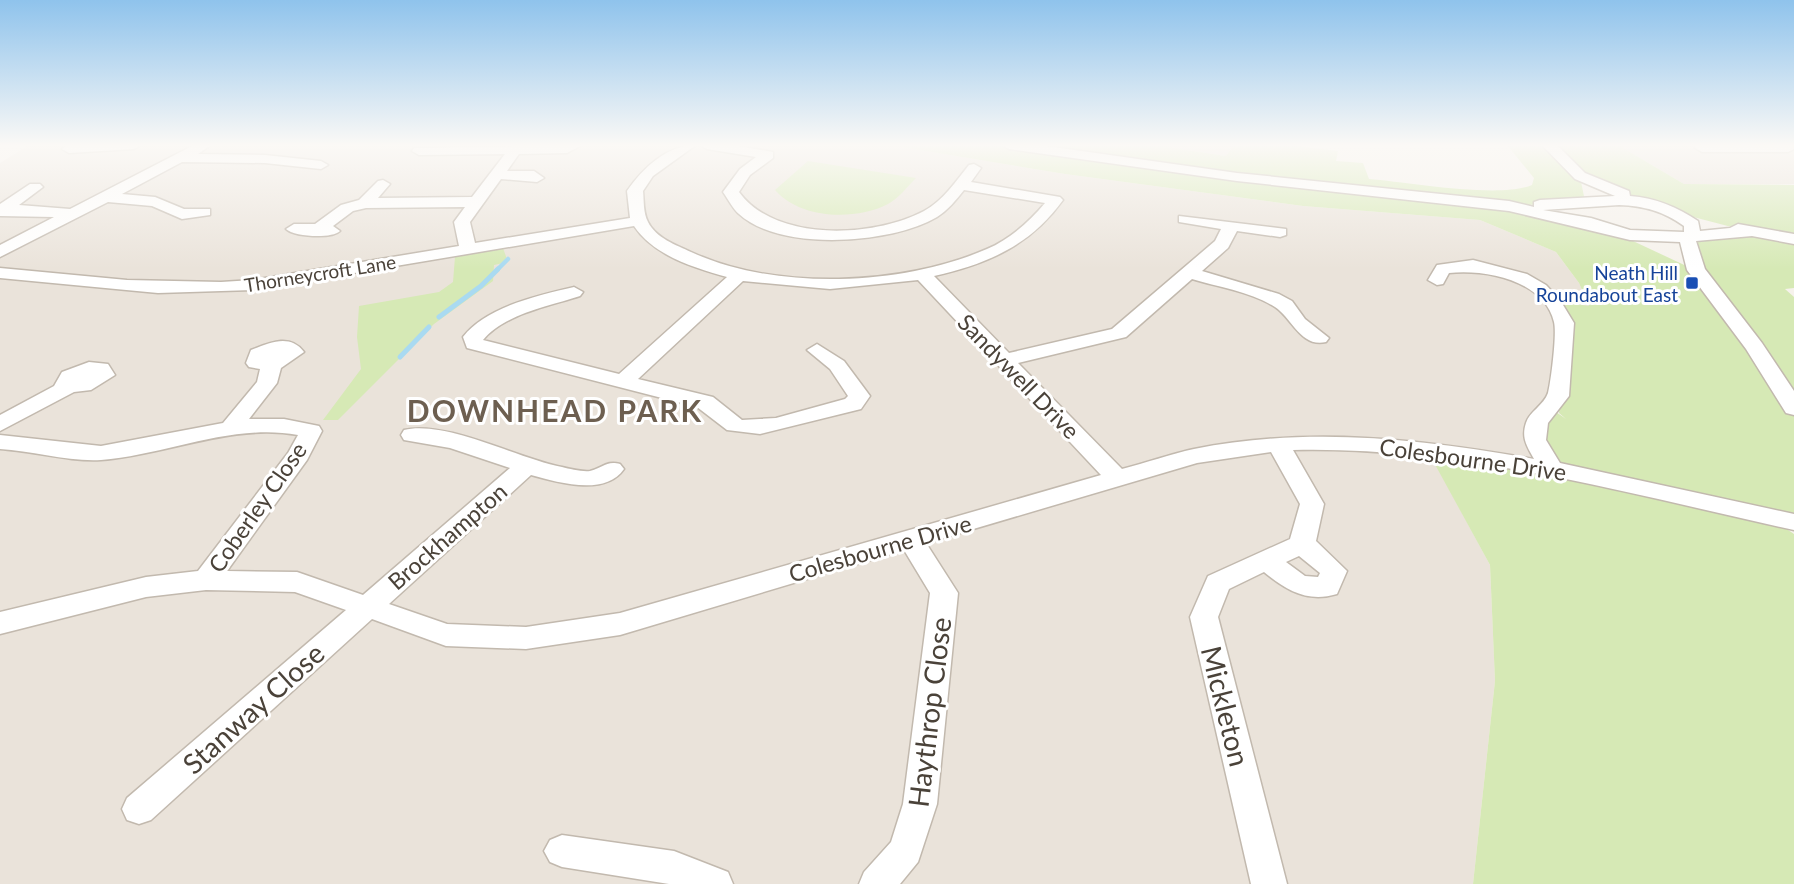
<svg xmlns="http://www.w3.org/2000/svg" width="1794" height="884" font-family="Lato,sans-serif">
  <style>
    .residential { fill: #eae3da }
    .green { fill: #d6e9b5; fill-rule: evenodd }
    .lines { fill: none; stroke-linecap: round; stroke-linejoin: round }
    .stream-far1 { stroke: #a9daf1; stroke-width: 4.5 }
    .stream { stroke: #a9daf1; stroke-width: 5 }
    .minor-casing { stroke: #c2b9ae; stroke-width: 3 }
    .minor { fill: #fff; fill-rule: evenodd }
    .transit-dot { fill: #1a4fb4; stroke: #fff; stroke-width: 2.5 }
    .labels { text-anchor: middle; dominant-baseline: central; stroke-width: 6; stroke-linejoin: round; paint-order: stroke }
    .far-transit-label { font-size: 19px; fill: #164399; stroke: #fff; text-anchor: end }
    .far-street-label { font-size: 19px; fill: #4a4239; stroke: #fff }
    .street-label { font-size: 23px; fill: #4a4239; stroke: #fff }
    .near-street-label { font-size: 28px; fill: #4a4239; stroke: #fff }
    .district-label { font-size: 30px; font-weight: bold; letter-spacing: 2px; fill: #6d5f50; stroke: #fff }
  </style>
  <rect width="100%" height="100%" fill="#f6f2ec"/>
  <path class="residential" d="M29,145H890L1065,174L1303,206L1480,220L1556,252L1579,283L1590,307L1552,300L1564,323L1552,469L1427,448L1490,565L1495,681L1473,884H0V163Z
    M1153,145H1234L1226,156Z
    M1618,145H1794V184H1684Z"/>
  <path class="green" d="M890,145H1153L1226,156L1234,145H1288L1338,151L1336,161L1363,163L1369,179C1407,182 1500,199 1532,185L1534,178L1507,145H1618L1684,184L1794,185V288L1785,289L1794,297V522L1767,516L1794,534V884H1473L1495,681L1490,565L1426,448L1552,468L1535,440L1556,412L1566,419L1559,413L1565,333L1551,300L1589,306L1579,283L1556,252L1480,220L1303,206L1065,174ZM1580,177L1674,212L1747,231L1687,238L1695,270L1618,234L1513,206L1585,201Z
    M808,161L916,178C907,187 899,198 888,204C855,221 800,219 775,190Z
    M503,248L508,262L494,265L493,281L434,324L338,420H323L361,369L357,337L359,306L439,292L453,282L455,257Z"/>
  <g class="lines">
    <path class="stream-far1" d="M497,270L508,259"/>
    <path class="stream" d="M439,317L481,286L498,269
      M400,357L429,327"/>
    <defs>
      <path id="minor" d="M68,145H141L134,149L69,153L62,149Z
        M194,145H211L198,154L265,155L321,161L328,165L321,169L265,163L182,162L122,194L155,197L184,209H210V215L182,219L152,206L108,202L0,257V245L54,217L0,216V204L30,184H40L43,187L19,205L70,209Z
        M582,145L567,153L519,154L507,171H534L544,178L537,182L501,179L470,222L475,243L630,218L627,191C643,168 667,145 696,145L653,176L643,191C644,201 643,213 648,222C656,238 676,245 691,252C776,291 902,286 987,249C1010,239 1029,222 1045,203L964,190C956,200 948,210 937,217C892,244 780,252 739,214C733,209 728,199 723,192L740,169L756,157L707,149L700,145H732L773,152V158L750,175L739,192C775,242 873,238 924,211C943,201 956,181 969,165L974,164L981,168L971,182L1060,197L1063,200C1030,246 987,264 934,276L1009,353L1112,329L1215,241L1221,229L1179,222V216L1286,229V235L1280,237L1237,231L1228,248L1202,271L1279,294L1292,301L1305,319L1329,338L1326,342C1301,348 1292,318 1275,307C1252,292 1218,287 1192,279L1126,337L1018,363L1122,469C1146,463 1170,454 1194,449C1309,426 1421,439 1534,459C1527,446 1521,438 1526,423C1529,412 1544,405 1548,393C1551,381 1557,334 1554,322C1544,280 1485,269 1449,273L1443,284L1437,285L1428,280L1437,265L1473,260L1527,274L1546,285L1560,300L1574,323L1569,396L1548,423L1546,440L1560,463L1794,514V530C1629,494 1463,446 1293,450L1324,504L1316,541L1347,571L1337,594C1307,603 1286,590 1264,572L1229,589L1218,617L1287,884H1251L1190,617L1208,576L1290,539L1300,504L1271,452L1197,463L926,543L958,593L937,804L918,862L900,884H859L864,872L891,842L903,804L930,593L904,550L620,635L526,649L446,646L372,619L151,820L139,824L127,820L122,809L127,798L346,610L295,592L206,590L146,597L0,634V612L146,577L198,571L288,453L298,435C231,423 167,455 101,460C70,462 32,451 0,449V435L101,446L223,423L257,382L260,369L249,367L246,363L251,350C269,343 290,333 304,352L281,368L277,383L249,419H284L319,426L322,431L307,460L227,571L297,572L363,595L510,468L450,448L404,440L401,435L404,430C446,420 519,459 562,467C570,469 582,472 590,471C602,468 607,460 620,464L624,469C605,497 557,482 531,475L389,604L447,624L526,627L620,613L1101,475L918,280L830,289L743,281L638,379L713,397L742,420L776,418L845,399L848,396L830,369L807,350L817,344L844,361L870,396L861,409L760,434L727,430L697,407L467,348L463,337C486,307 539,295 574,287L583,292L580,296C550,306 504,314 483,340L619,374L727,277C695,268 654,256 634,226L253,290L158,293L0,278V268L127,280L221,282L253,280L459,246L454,222L465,207L366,208L353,211L333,226L340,231C332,239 294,237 286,229L294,224H315L341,205L359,200L378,181L383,180L390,184L378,198L472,197L505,154L419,155L412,151L414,148ZM1299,556L1320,573L1318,577L1305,576L1286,562Z
        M1002,145H1039L1237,173L1509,201L1534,207V202L1540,200L1615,196L1575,179L1542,145H1557L1585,173L1629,191L1630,196C1656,198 1677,207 1698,221L1700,231L1730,228L1738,224L1794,234V244L1752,236L1696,241L1705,269L1762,343L1794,391V415L1786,413L1746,349L1687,270L1680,242L1630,240L1509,211L1237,181L1009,149ZM1619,205C1644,206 1663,211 1684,226V232L1630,230L1591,218L1543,210Z
        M1697,145H1793L1794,149L1788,152H1702L1695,148Z
        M89,362L108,364L115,375L91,390L74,392L0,431V415L54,386L62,372Z
        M562,835L674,851L728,872L733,884H669L562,867L550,862L544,851L550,840Z"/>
    </defs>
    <use href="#minor" class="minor-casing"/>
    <use href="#minor" class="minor"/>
  </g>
  <linearGradient id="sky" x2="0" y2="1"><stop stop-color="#8fc3ec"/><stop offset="0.54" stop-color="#fbf9f6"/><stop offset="1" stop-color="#fbf9f6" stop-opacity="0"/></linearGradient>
  <rect width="1794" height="269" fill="url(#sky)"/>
  <rect class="transit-dot" x="1685" y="276" width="14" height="14" rx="3.5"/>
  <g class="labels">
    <g class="far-transit-label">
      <text x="1678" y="272">Neath Hill<tspan x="1678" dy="22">Roundabout East</tspan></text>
    </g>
    <g class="far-street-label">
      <text transform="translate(320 273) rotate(-9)">Thorneycroft Lane</text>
    </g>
    <g class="street-label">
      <text transform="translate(1019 376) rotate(46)">Sandywell Drive</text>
      <text transform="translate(1473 459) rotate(8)">Colesbourne Drive</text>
      <text transform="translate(257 507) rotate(-55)">Coberley Close</text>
      <text transform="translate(447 536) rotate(-41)">Brockhampton</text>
      <text transform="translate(880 548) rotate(-16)">Colesbourne Drive</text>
    </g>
    <g class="near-street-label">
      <text transform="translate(1226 706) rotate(76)">Mickleton</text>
      <text transform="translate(253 708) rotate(-42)">Stanway Close</text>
      <text transform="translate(929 712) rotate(-83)">Haythrop Close</text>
    </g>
    <g class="district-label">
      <text x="555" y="410">DOWNHEAD PARK</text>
    </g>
  </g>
</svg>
